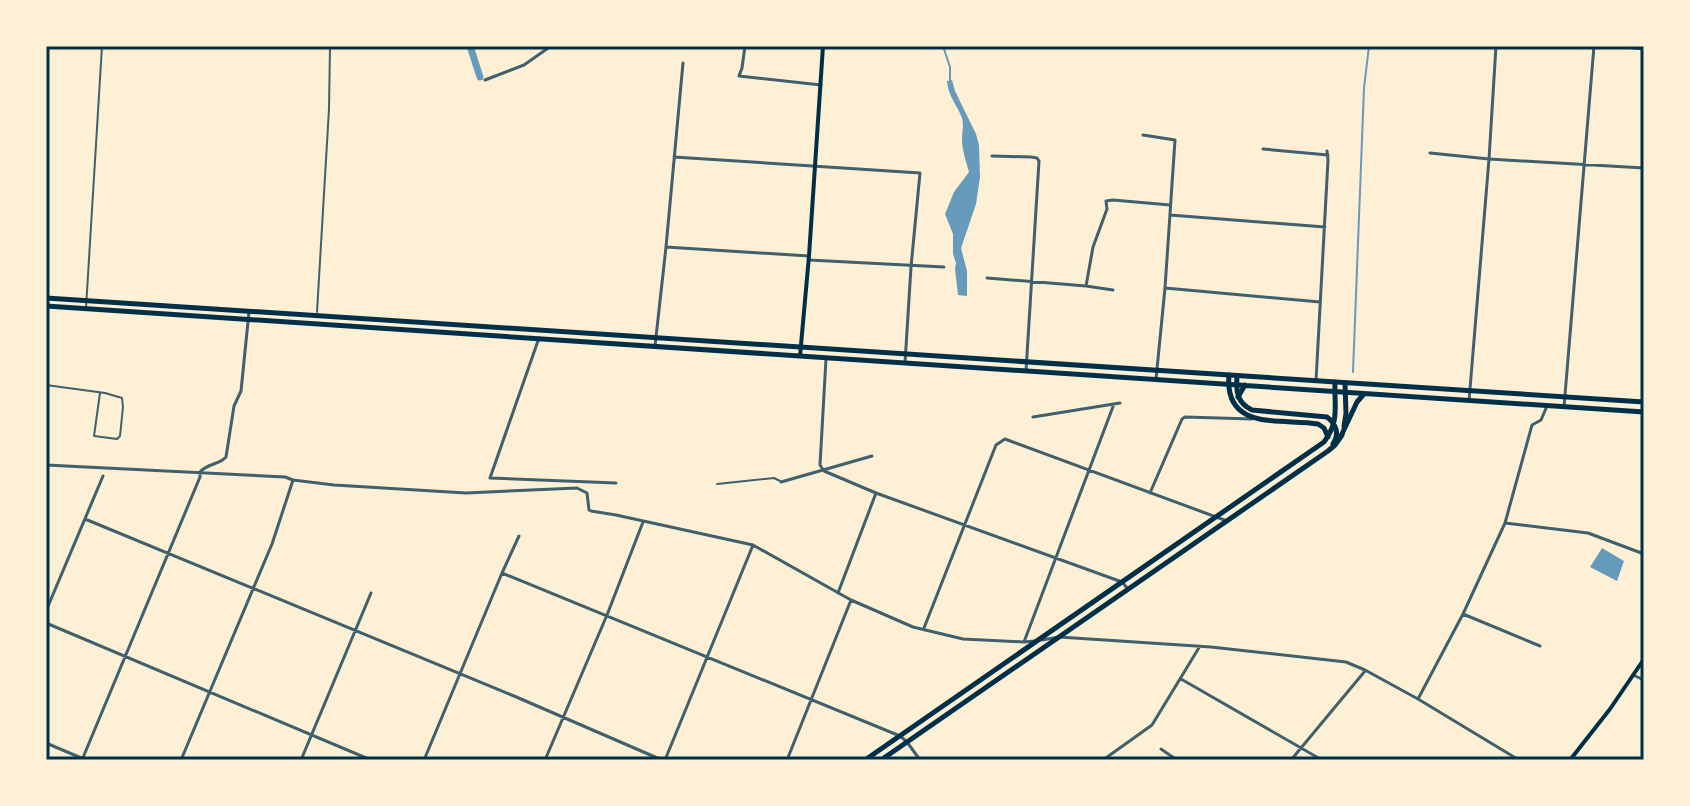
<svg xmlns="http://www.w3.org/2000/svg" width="1690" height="806" font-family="'DejaVu Sans',sans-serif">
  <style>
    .water { fill: #669bbc }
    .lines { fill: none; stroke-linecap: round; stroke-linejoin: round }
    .stream { stroke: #669bbc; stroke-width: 2 }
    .canal { stroke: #669bbc; stroke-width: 7 }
    .service { stroke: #3f606c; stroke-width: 2 }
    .minor { stroke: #3f606c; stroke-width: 3 }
    .secondary { stroke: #003049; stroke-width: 4 }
    .primary { stroke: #003049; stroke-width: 5 }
    .trunk { stroke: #003049; stroke-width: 5 }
    .neatline { fill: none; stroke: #003049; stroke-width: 3 }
  </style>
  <rect width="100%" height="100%" fill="#fdf0d5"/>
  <path class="water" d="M952,80L955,91L976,134L979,145L980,177L976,204L961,248L967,271V296L958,295L955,269L956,263L953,254V234L945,214L954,192L969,172C966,161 962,150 962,139C962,131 964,126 962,118C957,105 948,96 947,81Z
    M1602,548L1624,561L1617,581L1590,567Z"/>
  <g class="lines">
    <path class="stream" d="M943,46L950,67V82
      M1353,372L1364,88L1369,46"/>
    <path class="canal" d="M470,46L480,77"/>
    <path class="service" d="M86,308L102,46
      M317,312L329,109L330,46
      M46,385L105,393L122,398L123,407L120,436L117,439L94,436L100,393
      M717,484L774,478L780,481"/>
    <path class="minor" d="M745,46L742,68L739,76L821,85
      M1614,46L1644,49
      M485,80L524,65L551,46
      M1143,135L1175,140L1165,288L1156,379
      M1263,149L1328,155
      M1430,153L1489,159L1644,168
      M992,156L1031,157L1037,158L1039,161L1026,371
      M674,157L920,173L911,267L905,363
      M1170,215L1325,227
      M666,247L809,256
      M809,260L944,267
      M987,278L1086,286L1113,290
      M1086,286L1093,247L1107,209L1106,201L1113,200L1170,205
      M1165,288L1320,302
      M539,338L490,478L616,483
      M655,346L666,247L683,63
      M826,359L820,465L824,471L876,493L1122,582L1128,589
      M1316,381L1328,160L1327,151
      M1469,401L1489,159L1496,46
      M1564,407L1594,46
      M1033,417L1120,403
      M46,465L285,477L293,480L272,544L181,760
      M293,480L334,485L466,493L577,488L587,493L589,510L591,511L616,515L753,545L851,600L913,627L963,639L1024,642L1035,641
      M781,482L872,456
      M1150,493L1182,419L1185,417L1252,419
      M85,519L514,696L662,760
      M1505,523L1588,533L1644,554
      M502,573L900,736L907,742L920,760
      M838,593L876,493
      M46,611L103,476
      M1463,614L1540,646
      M46,623L371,760
      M924,628L996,445L1005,439L1227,521
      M1042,640L1059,637L1211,647L1346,662L1365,670L1418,699L1519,760
      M1024,642L1114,404
      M1633,675L1644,680
      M1181,679L1322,760
      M1418,699L1463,614L1505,523L1532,425L1541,420L1547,406
      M46,743L86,760
      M1161,749L1177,760
      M82,760L200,477V472C208,463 219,465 226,457L234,406L241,391L249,312
      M301,760L371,593
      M424,760L502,573L519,536
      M545,760L607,615L643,522
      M665,760L753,545
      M787,760L851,600
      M1103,760L1152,725L1200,646
      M1291,760L1365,671"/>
    <path class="secondary" d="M800,356L809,256L823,46
      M1570,760L1610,709L1644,659"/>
    <path class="primary" d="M1229,375C1224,432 1282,418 1318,424L1324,428L1328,437
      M1237,376C1236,392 1237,403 1252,410L1327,417C1336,424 1340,434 1333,444
      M1344,426L1346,414L1345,383
      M865,760L1324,442C1340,421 1334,406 1335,382
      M881,760L1328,451L1335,445L1342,435"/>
    <path class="trunk" d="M46,298L1644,402
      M46,306L1644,412
      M1238,397L1245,385
      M1341,436L1357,402L1363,395"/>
  </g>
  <rect width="1690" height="806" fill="none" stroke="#fdf0d5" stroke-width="96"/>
  <rect x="48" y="48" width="1594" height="710" class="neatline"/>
</svg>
